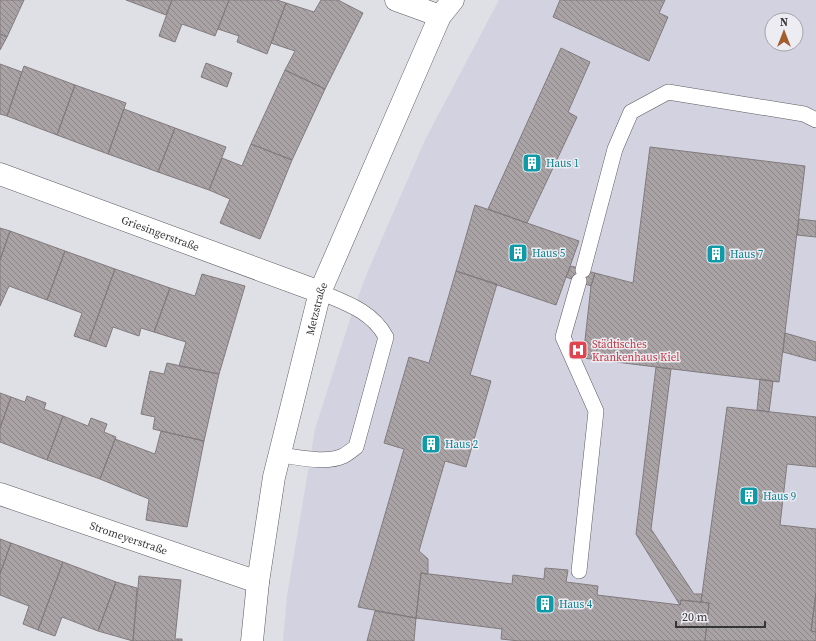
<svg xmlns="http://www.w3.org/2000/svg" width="816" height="641" font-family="'Source Serif 4',serif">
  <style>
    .built { fill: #d3d2e0; fill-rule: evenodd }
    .building { fill: url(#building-back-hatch); stroke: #817b7d }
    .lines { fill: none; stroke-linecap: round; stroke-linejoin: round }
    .lane-casing { stroke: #5b5b60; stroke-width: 16 }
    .street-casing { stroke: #5b5b60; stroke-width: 23 }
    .lane { stroke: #fff; stroke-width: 15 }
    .street { stroke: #fff; stroke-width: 22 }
    .labels { text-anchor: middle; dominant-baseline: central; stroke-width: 3; stroke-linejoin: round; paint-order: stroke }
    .culture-label { font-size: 11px; fill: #0d838f; stroke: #edecf3; text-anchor: start }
    .street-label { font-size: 11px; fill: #363538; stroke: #edecf3 }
    .health-label { font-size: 11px; fill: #be3a42; stroke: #edecf3; text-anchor: start }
  </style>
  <defs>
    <pattern id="building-back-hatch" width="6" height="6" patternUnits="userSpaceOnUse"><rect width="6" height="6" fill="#aaa3a6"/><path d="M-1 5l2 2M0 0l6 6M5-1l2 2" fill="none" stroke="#8b8688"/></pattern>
  </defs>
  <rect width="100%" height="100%" fill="#dfdfe6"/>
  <path class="built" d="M499,0H816V641H283L287,596L315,429L351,316L367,273L425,140ZM772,20H796V44H772Z"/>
  <path class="building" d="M0,0H24L7,37L0,34Z
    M126,0H172L166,15Z
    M172,0H229L215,36L182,24L175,42L159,36Z
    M229,0H277L286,3L267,54L237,42L239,36L218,29Z
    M321,0H338L363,13L325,89L285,70L295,51L271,43L286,3L314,12Z
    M560,0H665L659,13L668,17L649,61L553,17Z
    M0,34L7,37L0,50Z
    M561,48L590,62L568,112L577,117L527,223L488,209Z
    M206,63L232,73L227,87L201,77Z
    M0,64L22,72L7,116L0,114Z
    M24,66L75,85L57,135L7,116Z
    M285,70L325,89L292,160L251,144Z
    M75,85L126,103L108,154L57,135Z
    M124,109L175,128L158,172L108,154Z
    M175,128L226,147L209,190L158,172Z
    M251,144L292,160L260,239L220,223L230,199L209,190L222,158L242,166Z
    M650,147L805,166L779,382L583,358L591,286L595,273L633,283Z
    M475,205L579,241L556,305L456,271Z
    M799,219L816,221V237L797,235Z
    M0,228L10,231L0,260Z
    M10,231L65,251L47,300L9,286L0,306V260Z
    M65,251L115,269L89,341L74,336L82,313L47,300Z
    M571,266L595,273L591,286L566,277Z
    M115,269L170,288L154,332L141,328L139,336L113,327L106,347L89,341Z
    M456,271L497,284L470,375L491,381L466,467L445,461L419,551L428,559V574L421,573L416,618L358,607L404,449L384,443L409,357L429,363Z
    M202,274L245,286L219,374L179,366L186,342L154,332L170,288L195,296Z
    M785,333L816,342V361L783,352Z
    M167,363L219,374L204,441L153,429L155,417L141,414L150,371L164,374Z
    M656,367L671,369L651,529L694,594H702L701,602L681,600L680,605L636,534Z
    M760,379L773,381L769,412L757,410Z
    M0,393L11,397L0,428Z
    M27,396L46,403L44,409L63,416L47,460L0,442V428L11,397L25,402Z
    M727,407L816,417V467L787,464L780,525L816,529V593L811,631L816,632V641H705L709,603L701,602Z
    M63,416L88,426L91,418L107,424L104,432L116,437L100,479L47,460Z
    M161,431L204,441L187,527L146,520L149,499L100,479L115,439L155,454Z
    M0,539L11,543L0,574Z
    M11,543L63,562L38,630L23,624L29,606L0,595V574Z
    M63,562L116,582L98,631L62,617L55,636L38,630Z
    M545,568L568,570L566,582L598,586L597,595L680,605L681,600L709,603L705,641H519L501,639L502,629L416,618L421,573L512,584L513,575L544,579Z
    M139,576L181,580L175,639H182V641H133Z
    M116,582L137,588L133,641L98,631Z
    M816,593V632L811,631Z
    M375,611L416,618L414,641H367Z"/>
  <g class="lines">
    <defs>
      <path id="lane" d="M583,270L615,149L631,112L668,92L804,114L816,120
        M579,281L563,337L596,411L579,571
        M280,455C298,457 326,464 343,456C347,454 352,450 356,447L386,337C372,311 346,303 320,292"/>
      <g id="street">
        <path d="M396,0L440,16"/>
        <path id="s1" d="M0,174L320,292"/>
        <path id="s2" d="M0,494L258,582"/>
        <path id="s3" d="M252,641L258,582L274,477L320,292L440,16L453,0"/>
      </g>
    </defs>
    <use href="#lane" class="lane-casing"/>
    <use href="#street" class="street-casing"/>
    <use href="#lane" class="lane"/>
    <use href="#street" class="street"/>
  </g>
  <defs>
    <symbol id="building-square" viewBox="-11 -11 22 22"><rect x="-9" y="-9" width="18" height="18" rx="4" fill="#0f9aa8" stroke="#edecf3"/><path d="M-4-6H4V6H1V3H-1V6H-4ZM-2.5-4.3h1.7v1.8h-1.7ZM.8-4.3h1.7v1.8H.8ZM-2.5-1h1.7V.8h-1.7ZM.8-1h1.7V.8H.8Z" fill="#fff"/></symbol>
    <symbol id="hospital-square" viewBox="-11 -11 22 22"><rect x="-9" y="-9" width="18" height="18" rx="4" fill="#e0444e" stroke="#edecf3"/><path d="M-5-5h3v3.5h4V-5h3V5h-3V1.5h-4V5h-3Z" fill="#fff"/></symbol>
  </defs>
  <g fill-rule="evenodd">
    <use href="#building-square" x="521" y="152" width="22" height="22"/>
    <use href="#building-square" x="507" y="242" width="22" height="22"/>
    <use href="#building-square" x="705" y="243" width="22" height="22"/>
    <use href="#hospital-square" x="567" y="339" width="22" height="22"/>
    <use href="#building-square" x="420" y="433" width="22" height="22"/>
    <use href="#building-square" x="738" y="485" width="22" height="22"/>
    <use href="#building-square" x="534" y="593" width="22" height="22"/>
  </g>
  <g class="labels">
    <g class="culture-label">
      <text x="546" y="163">Haus 1</text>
      <text x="532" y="253">Haus 5</text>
      <text x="730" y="254">Haus 7</text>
      <text x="445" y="444">Haus 2</text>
      <text x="763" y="496">Haus 9</text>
      <text x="559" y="604">Haus 4</text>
    </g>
    <g class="street-label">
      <text stroke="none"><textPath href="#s1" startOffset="171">Griesingerstraße</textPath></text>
      <text stroke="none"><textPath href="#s3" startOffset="339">Metzstraße</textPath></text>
      <text stroke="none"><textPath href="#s2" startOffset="136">Stromeyerstraße</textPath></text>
    </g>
    <g class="health-label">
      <text x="592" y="344">Städtisches<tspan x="592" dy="13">Krankenhaus Kiel</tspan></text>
    </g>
  </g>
  <g transform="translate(784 32)"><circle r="19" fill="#edecf3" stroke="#a4a3a8"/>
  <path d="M0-3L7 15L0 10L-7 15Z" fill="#a15d2e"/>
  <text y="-6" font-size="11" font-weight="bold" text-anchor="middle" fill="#363538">N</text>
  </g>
  <path d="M676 621v6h89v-6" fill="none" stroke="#363538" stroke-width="2"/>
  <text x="682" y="621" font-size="12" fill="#363538" stroke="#edecf3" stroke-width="3" paint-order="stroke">20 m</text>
</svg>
